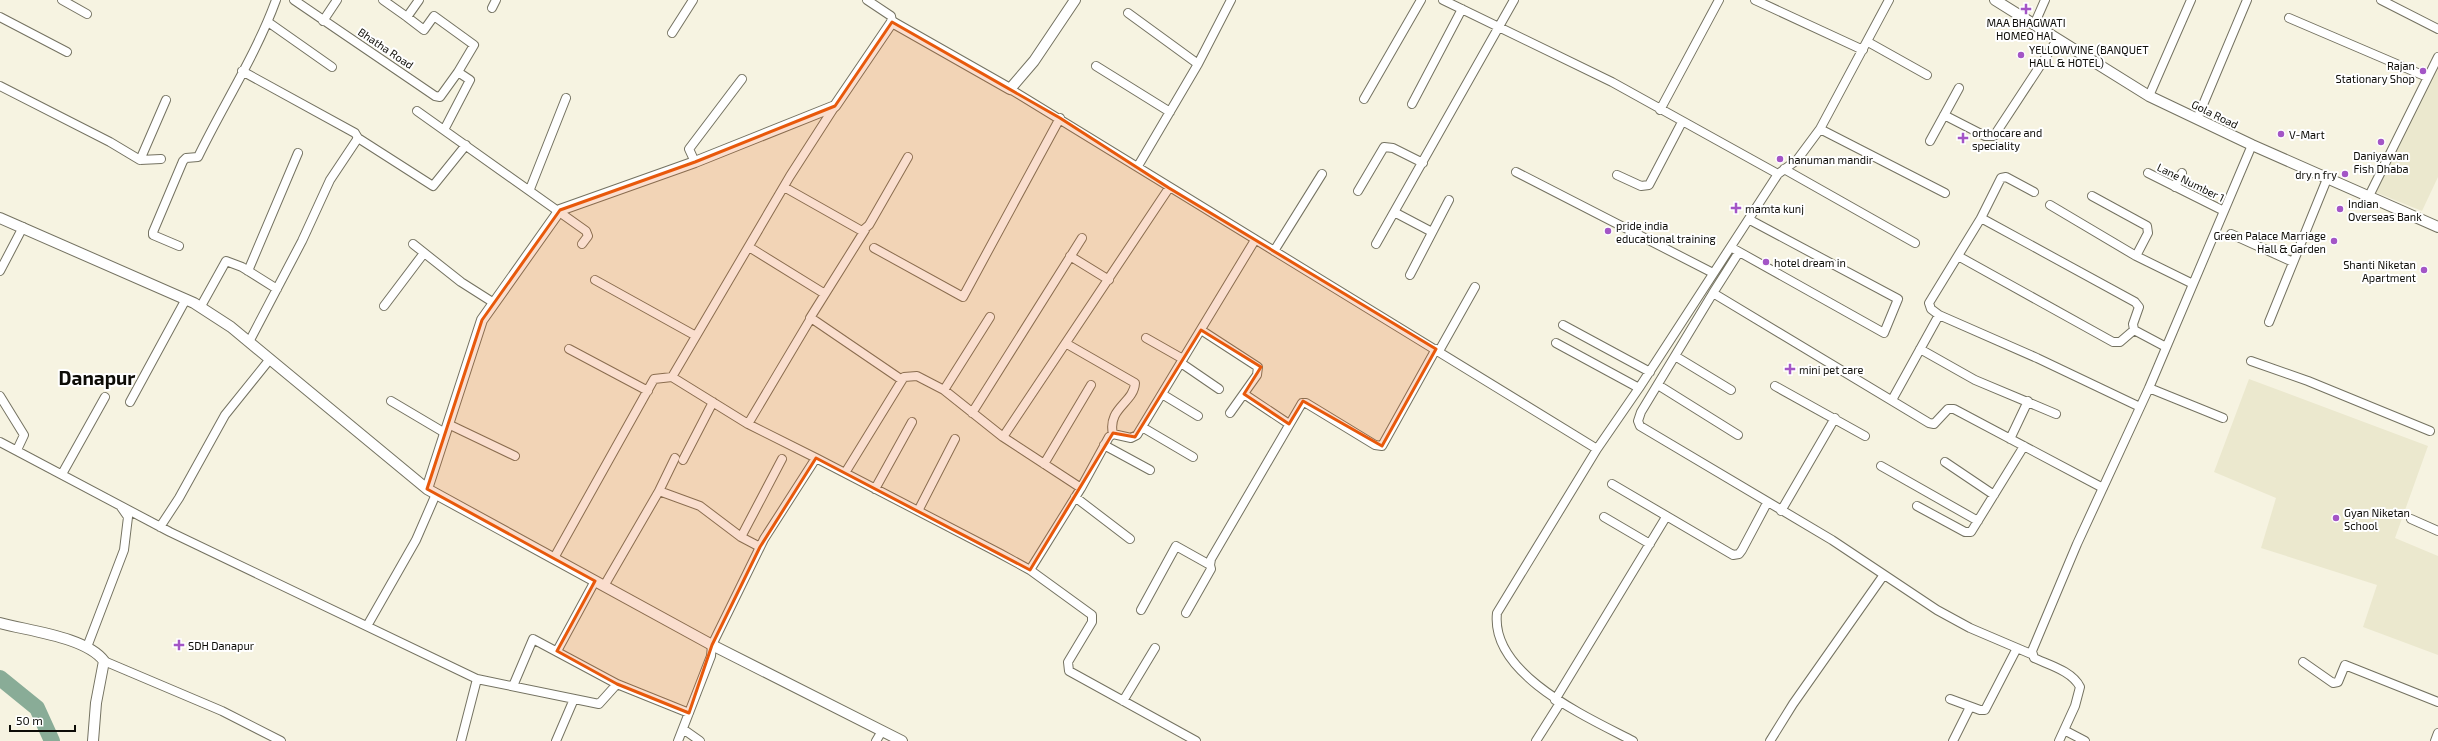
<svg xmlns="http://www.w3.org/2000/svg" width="2438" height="741" font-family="'Exo 2',sans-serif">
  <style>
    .built { fill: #ebe8ce }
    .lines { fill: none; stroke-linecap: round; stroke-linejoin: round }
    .river { stroke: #89ac97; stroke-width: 16 }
    .minor-casing { stroke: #747261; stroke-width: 10 }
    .tertiary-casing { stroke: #747261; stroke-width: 12 }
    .minor { stroke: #fff; stroke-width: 8 }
    .tertiary { stroke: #fff; stroke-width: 10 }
    .marked { fill: #e8590c; fill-opacity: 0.2; stroke: #e8590c; stroke-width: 3; stroke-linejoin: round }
    .poi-dot { fill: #a355c6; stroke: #fff; stroke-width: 1.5 }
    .labels { text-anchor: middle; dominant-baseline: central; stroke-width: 4; stroke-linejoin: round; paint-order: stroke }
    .poi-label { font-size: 11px; fill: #0d0c07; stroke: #fff; text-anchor: start }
    .street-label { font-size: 11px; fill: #0d0c07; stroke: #fff }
    .town-label { font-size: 19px; font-weight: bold; fill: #0d0c07; stroke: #fff }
  </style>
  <rect width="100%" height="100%" fill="#f6f3e1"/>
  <path class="built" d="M2438,68V177L2422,211L2375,192Z
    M2249,379L2428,446L2395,538L2438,556V655L2363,627L2377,585L2261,548L2276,498L2214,472Z"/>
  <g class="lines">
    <path class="river" d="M0,678L37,708L52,741"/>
    <defs>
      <path id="minor" d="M62,0L87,14
        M294,0L435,96L440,97L458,72L474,45L434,16L424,30L407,17
        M383,0L407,17L419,0
        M867,0L891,16L892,22
        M1443,0L1612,82L1778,174
        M1755,0L1863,50
        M2381,0L2438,29
        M492,8L496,0
        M1128,13L1198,64
        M0,17L67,52
        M2289,18L2427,77
        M323,21L337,0
        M268,22L332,67
        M2034,25L2045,0
        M672,33L693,0
        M1868,42L1927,75
        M1096,66L1170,112
        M242,71L355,133L358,138L330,180L302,241L249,342
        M0,86L110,142L140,160L161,159
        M1010,89L1597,449
        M2149,96L2191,0
        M1364,99L1421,0
        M1412,104L1462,9
        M1660,110L1719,0
        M417,111L586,231L588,236L582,244
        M1944,115L1985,136H1994L2057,40
        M2197,119L2247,0
        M1820,129L1945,193
        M444,130L470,80L458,72
        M358,138L433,186L466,145
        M1930,141L1959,88
        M140,160L166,100
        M695,162L689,149L742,79
        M1138,166L1198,64L1231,0
        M1784,169L1915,243
        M1516,172L1713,273
        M2148,173L2224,211
        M1617,175L1641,186L1649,185L1682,122
        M784,187L862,231L869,225L908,157
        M2175,187L2182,173
        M530,189L566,98
        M1358,191L1384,147L1393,148L1423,163
        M2034,192L2006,177L2001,178L1981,218L1929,303L1931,309L1939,315L2037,358L2140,407
        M2092,196L2147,226L2148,233L2136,256
        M2368,198L2438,57
        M2050,205L2136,256L2193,284
        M1394,212L1432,232
        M1981,218L2135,302L2139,307L2133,324L2134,330L2166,347
        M2231,234L2293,262
        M413,244L461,282L494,303
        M1376,244L1514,0
        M179,246L153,235V232L183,161L186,158L198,157C223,105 256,55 276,0
        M749,247L825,294
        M874,248L963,297L1060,118
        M1734,249L1884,333L1898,299L1750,220
        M1274,251L1322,174
        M1739,252L1713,293L1929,423L1934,424L1948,409H1954L2103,488
        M1070,256L1109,280
        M1958,256L2113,342H2120L2134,330
        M0,271L23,227
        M248,271L298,153
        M1410,275L1449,200
        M595,280L696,336
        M1713,293L1641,412L1638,421L1640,426L1832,540L1937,610L1970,628L2031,654
        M201,306L226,261L242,267L277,289
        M384,306L424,253
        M810,318L865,230
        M2269,322L2327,179
        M1563,325L1650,372
        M1201,330L1258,367L1257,375L1230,413
        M1146,338L1183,359
        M1556,343L1639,388
        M1067,344L1135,383C1134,403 1107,408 1113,434
        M569,349L648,391
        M1920,349L1975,380L2056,414
        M1439,351L1475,287
        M1675,356L1731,390
        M2251,361L2308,381L2430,431
        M1181,363L1219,389
        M1658,385L1738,435
        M1775,386L1865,436
        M2149,388L2223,418
        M944,390L990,317
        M1162,394L1198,416
        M1244,394L1289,424
        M0,396L24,435L17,450
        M1892,400L1939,315
        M391,401L445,433
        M130,402L186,299
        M972,413L1082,238
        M448,424L515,456
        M748,424L811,318L902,380
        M1142,427L1193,457
        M1003,437L1169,188
        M2010,439L2028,401
        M0,442L170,532L477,679L461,741
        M1104,445L1150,470
        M816,458L999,553L1030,570L1092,615V622L1068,662L1069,671L1196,741
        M683,460L713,402
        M1945,462L1994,495
        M1044,464L1091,385
        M1881,466L1978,521
        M845,473L904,377L917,376L944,390L1003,437L1081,488
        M62,474L105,397
        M1612,484L1733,555L1739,554L1742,550L1767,503
        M875,489L912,422
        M659,491L700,506L741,537L760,547
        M1075,497L1130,539
        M1917,506L1965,532H1971L2024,446
        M918,511L955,439
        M1781,511L1835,418
        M1604,517L1650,544
        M2411,519L2438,531
        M160,527L179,498L225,415L270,359
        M741,537L782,459
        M554,558L654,379L672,377
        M1030,570L1081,488L1109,437L1113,434L1131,438L1137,435L1255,240
        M604,586L659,491L675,458
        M1141,610L1176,546L1210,565
        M1186,613L1211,569L1210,565L1211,559L1302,403H1306L1375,445L1382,446L1436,349
        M367,626L416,540L436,494
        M87,647L124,550L128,517L121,507
        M557,651L595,581
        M104,661L222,711L281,741
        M2303,662L2333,683L2338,682L2345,665L2438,702
        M477,679L599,704L617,684L689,713
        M513,686L533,639L617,684
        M1950,699L1980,710H1985L2017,648
        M1555,700L1666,517
        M1123,701L1155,648
        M683,729L700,741
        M2064,730L2085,741
        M556,741L574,699
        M678,741L711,656L712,645L764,539L816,458L748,424L672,377L790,176L835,106
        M876,741L882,731
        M1536,741L1560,703
        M1633,741C1589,718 1490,675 1497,613L1597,449L1639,388L1778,174L1797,160L1820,129L1889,0
        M1770,741L1793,704L1883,576
        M1953,741L1970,707
        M2059,741L2075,706L2080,687C2072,671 2049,665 2034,658L2032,651L2077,544L2149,388L2252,145
        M2435,741L2438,733"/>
      <path id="tertiary" d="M1995,0L2149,96L2252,145L2438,227
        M0,218L194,303L231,327L427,489L712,645L902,741
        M427,489L482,320L560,210L695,162L835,106L892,22L1010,89L1034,61L1075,0
        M0,623C29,631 86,637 104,661L96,703L93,741"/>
    </defs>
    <use href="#minor" class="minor-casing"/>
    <use href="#tertiary" class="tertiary-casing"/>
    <use href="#minor" class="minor"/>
    <use href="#tertiary" class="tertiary"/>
  </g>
  <path class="marked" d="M892,22L1060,118L1169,188L1436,349L1382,446L1303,401L1289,424L1244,394L1261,367L1201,330L1135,437L1113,433L1030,570L816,458L760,547L712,645L689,713L617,684L557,651L595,581L427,489L482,320L560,210L695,162L835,106Z"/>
  <g class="poi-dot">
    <path d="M2024 3h4v4h4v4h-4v4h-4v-4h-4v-4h4z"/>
    <circle cx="2021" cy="55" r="4"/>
    <circle cx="2423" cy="71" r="4"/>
    <circle cx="2281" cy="134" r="4"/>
    <path d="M1961 132h4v4h4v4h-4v4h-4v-4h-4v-4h4z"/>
    <circle cx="2381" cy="142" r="4"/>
    <circle cx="1780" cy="159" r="4"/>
    <circle cx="2345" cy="174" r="4"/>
    <path d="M1734 202h4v4h4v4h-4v4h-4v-4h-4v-4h4z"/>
    <circle cx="2340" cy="209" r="4"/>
    <circle cx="1608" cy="231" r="4"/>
    <circle cx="2334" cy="241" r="4"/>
    <circle cx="1766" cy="262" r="4"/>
    <circle cx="2424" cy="270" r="4"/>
    <path d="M1788 363h4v4h4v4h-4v4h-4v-4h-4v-4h4z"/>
    <circle cx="2336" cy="518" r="4"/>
    <path d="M177 639h4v4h4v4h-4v4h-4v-4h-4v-4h4z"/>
  </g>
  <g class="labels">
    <g class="poi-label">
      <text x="2026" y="22" text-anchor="middle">MAA BHAGWATI<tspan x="2026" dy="13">HOMEO HAL</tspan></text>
      <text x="2029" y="49">YELLOWVINE (BANQUET<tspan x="2029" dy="13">HALL &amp; HOTEL)</tspan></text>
      <text x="2415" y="65" text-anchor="end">Rajan<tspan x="2415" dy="13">Stationary Shop</tspan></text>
      <text x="1972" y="132">orthocare and<tspan x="1972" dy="13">speciality</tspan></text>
      <text x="2289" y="134">V-Mart</text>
      <text x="2381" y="155" text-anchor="middle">Daniyawan<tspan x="2381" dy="13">Fish Dhaba</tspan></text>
      <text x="1788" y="159">hanuman mandir</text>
      <text x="2337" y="174" text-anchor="end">dry n fry</text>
      <text x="2348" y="203">Indian<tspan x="2348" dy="13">Overseas Bank</tspan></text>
      <text x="1745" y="208">mamta kunj</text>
      <text x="1616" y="225">pride india<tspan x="1616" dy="13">educational training</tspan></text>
      <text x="2326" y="235" text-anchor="end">Green Palace Marriage<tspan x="2326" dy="13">Hall &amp; Garden</tspan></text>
      <text x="1774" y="262">hotel dream in</text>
      <text x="2416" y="264" text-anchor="end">Shanti Niketan<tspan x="2416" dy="13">Apartment</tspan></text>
      <text x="1799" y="369">mini pet care</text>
      <text x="2344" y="512">Gyan Niketan<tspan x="2344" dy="13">School</tspan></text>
      <text x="188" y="645">SDH Danapur</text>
    </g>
    <g class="street-label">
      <text transform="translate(386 48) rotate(34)">Bhatha Road</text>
      <text transform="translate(2215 114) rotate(26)">Gola Road</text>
      <text transform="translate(2191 182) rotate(26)">Lane Number 1</text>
    </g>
    <g class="town-label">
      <text x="97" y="377">Danapur</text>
    </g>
  </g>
  <path d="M10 725v6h65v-6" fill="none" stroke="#0d0c07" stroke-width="2"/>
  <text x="16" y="725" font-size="12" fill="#0d0c07" stroke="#ffffff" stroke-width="3" paint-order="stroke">50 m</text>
</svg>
